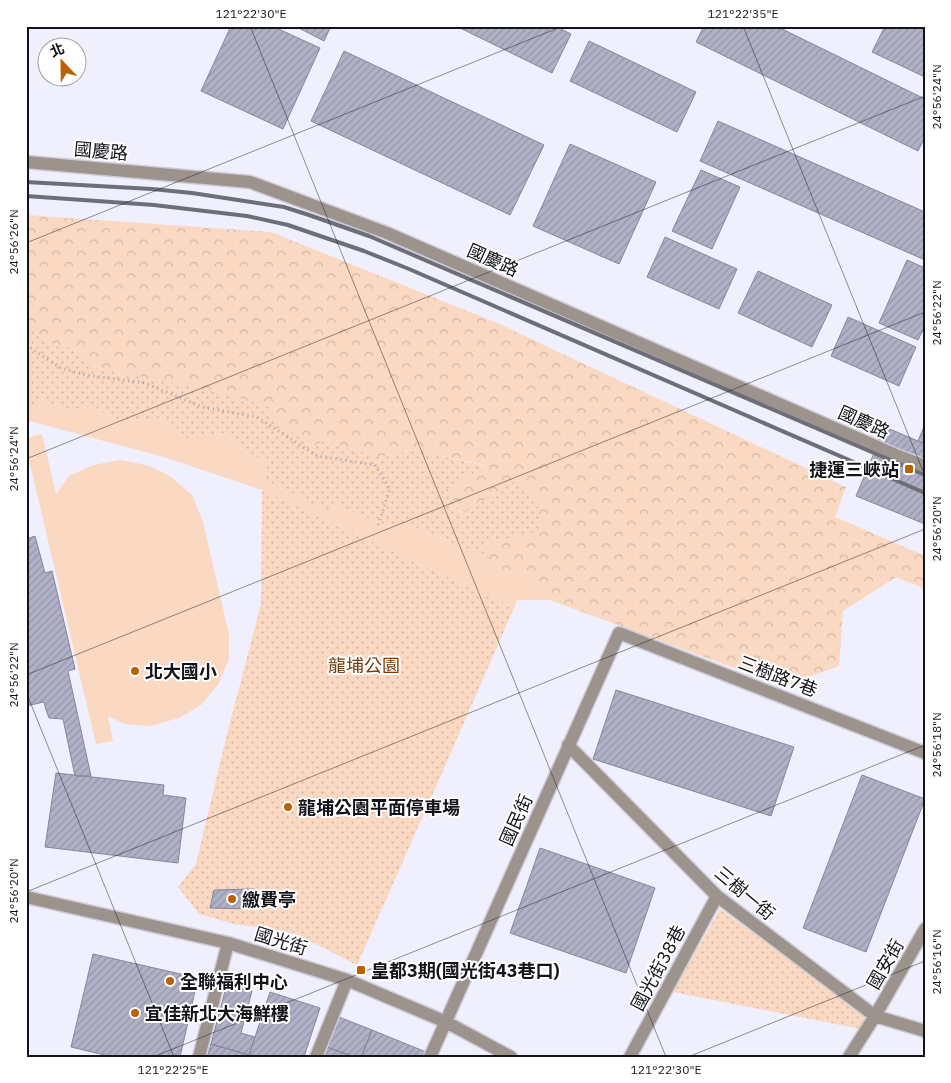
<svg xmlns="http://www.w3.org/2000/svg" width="951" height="1083" font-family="'IBM Plex Sans','Noto Sans TC',sans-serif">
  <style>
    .green { fill: #fad8c1 }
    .forest { fill: url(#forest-crowns) }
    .park { fill: url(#park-dots) }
    .building { fill: url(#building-hatch); stroke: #87879c }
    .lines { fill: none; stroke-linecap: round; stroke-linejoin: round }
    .minor-casing { stroke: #ccccd9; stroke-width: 15 }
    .path { stroke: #a4a4b0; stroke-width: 3; stroke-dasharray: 1 4; stroke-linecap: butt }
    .minor { stroke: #9c938d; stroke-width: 12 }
    .rail { stroke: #6e6e78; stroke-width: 4 }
    .ticks { fill: none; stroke: #13131a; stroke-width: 1; stroke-opacity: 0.45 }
    .poi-dot { fill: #bb6101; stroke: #fff; stroke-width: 2 }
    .labels { text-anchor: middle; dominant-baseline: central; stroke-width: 4; stroke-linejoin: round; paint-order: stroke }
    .street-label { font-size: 18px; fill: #13131a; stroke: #fff }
    .poi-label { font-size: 18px; font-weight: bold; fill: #13131a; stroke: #fff; text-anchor: start }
    .park-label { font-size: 18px; fill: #753e0c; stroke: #fff }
    .neatline { fill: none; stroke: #13131a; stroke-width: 2 }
    .ticks-label { font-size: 12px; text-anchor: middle; fill: #13131a }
  </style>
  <defs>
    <pattern id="forest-crowns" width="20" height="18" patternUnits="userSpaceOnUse" patternTransform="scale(1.25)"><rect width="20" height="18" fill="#fad8c1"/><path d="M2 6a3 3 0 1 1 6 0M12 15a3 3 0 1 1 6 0" fill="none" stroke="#d5b8a5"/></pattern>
    <pattern id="park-dots" width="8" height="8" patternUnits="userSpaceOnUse" patternTransform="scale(1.25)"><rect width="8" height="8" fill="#fad8c1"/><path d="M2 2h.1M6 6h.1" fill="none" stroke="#d5b8a5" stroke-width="1.8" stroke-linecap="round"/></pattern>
    <pattern id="building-hatch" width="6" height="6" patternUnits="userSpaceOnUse" patternTransform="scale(1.25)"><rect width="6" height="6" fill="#b0b0c6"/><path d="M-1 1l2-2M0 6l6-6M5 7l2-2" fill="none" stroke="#9696aa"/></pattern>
  </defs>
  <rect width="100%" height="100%" fill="#efeffd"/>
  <path class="green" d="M42,399L62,409L94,407L119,422L160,418L185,439L225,433L247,455L268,460L266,480L338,506L390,528L403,523L489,558L493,576L528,571L550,600H517L514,608L262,490L167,458L26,420V416Z
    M42,434L56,494L69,476L94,465L120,460L146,465L170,476L192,495L203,522L229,634V659L218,685L201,705L179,718L150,726L125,724L108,716L113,741L96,744L26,447V438Z"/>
  <path class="forest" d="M26,215L271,232L497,323L846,487L835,517L925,556V589L896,577L843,611L839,666L783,686L550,600L528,571L493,576L485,543L445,490L484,465L415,450L379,457L324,441L313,446L273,420L202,389L97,368L78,350L46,342L26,322Z"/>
  <path class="park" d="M26,322L46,342L78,350L97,368L202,389L268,406L273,420L313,446L324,441L379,457L415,450L485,466L445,490L462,514L518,479L538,502L541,531L486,543L489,558L403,523L391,528L338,506L328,511L265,480L268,460L247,455L225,433L185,439L160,418L119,422L94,407L62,409L42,399L26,416Z
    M262,490L514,608L442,773L357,965L320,946L293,933L234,924L199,914L178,887L196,864L226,738L261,604Z
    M720,909L868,1016L861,1029L673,992Z"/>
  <path class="building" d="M231,26H272L320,48L283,129L201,91Z
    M295,26H331L324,41Z
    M456,26H555L571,34L552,73Z
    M704,26H776L925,99V137L918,151L696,42Z
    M885,26H925V77L872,52Z
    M589,41L696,92L677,132L570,81Z
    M344,51L544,145L510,215L311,121Z
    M718,121L925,212V260L700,161Z
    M570,144L656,182L619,264L533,226Z
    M701,170L740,187L712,249L672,231Z
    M665,237L737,269L719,309L647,277Z
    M907,260L925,268V326L918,340L879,323Z
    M758,271L832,305L812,347L738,313Z
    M848,317L916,347L899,386L831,356Z
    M925,424V444L918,441Z
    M885,427L925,444V524L856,496Z
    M26,536L27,539L35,536L45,573L52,571L75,669L68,671L91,776H75L63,719L49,718L46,710L44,702L26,706Z
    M616,690L794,747L771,816L593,759Z
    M56,773L164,785L163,795L186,798L178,863L45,847Z
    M862,775L925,799L866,952L803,928Z
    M540,848L655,888L626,973L510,933Z
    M254,889L251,909L210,908L214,890Z
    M93,954L198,978L180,1057H113L71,1047Z
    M227,984L252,991L241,1033L255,1037L249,1055L211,1044Z
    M270,992L320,1008L304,1057H254L249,1055Z
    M339,1017L372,1030L361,1057H354L327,1047Z
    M372,1030L426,1052L424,1057H361Z
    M211,1044L249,1055L248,1057H207Z
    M327,1047L354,1057H323Z"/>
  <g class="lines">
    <defs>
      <path id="minor" d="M26,162L250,182L387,233L896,455L925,466
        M568,745L717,896L875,1016L925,1031
        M26,897L228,943L347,980L446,1022L511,1057
        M199,1057L228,943
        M316,1057L347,980
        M430,1057L619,633L925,753
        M630,1057L717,896
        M849,1057L875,1016L925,929"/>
    </defs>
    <use href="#minor" class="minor-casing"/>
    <path class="path" d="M26,346L29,347L61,368L86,375L145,383L202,407L257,417L317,456L375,465L390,489L377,528"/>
    <use href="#minor" class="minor"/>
    <path class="rail" d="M26,182L152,189L192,193L251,202L284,207L309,215L369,236L925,475
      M26,196L154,205L247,216L288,225L364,251L409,269L925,493"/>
  </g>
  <path class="ticks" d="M250,26L666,1057M743,26L925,476M26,27L27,26M26,243L563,26M26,459L925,96M26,675L925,312M26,692L174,1057M26,892L925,529M153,1057L925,745M688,1057L925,961"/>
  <g class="poi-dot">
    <rect x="904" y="464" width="10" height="10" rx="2.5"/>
    <circle cx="135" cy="671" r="5"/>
    <circle cx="288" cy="807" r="5"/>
    <circle cx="232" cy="899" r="5"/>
    <rect x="356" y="965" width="10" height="10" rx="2.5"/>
    <circle cx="170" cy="981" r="5"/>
    <circle cx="135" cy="1013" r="5"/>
  </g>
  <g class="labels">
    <g class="street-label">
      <text transform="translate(101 151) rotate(5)">國慶路</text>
      <text transform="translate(493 260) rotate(24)">國慶路</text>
      <text transform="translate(864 422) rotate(24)">國慶路</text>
      <text transform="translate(778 676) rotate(21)">三樹路7巷</text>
      <text transform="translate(516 820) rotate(-66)">國民街</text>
      <text transform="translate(745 893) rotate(40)">三樹一街</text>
      <text transform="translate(281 941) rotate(17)">國光街</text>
      <text transform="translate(885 964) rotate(-60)">國安街</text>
      <text transform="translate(658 968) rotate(-62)">國光街38巷</text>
    </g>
    <g class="poi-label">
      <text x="899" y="469" text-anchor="end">捷運三峽站</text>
      <text x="145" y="671">北大國小</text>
      <text x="298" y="807">龍埔公園平面停車場</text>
      <text x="242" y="899">繳費亭</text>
      <text x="371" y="970">皇都3期(國光街43巷口)</text>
      <text x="180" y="981">全聯福利中心</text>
      <text x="145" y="1013">宜佳新北大海鮮樓</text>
    </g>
    <g class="park-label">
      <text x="364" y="665">龍埔公園</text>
    </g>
  </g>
  <rect width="951" height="1083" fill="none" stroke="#ffffff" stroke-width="55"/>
  <g transform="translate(62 62) rotate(338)"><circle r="24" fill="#ffffff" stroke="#a1a1a3"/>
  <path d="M0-4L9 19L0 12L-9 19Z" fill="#bb6101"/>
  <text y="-8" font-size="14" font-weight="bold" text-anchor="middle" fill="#13131a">北</text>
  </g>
  <rect x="28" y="28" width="896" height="1028" class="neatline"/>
  <g class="ticks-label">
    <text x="251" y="18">121°22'30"E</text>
    <text x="743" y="18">121°22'35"E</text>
    <text transform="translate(937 97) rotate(-90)" y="4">24°56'24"N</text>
    <text transform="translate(14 242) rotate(-90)" y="4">24°56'26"N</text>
    <text transform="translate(937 313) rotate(-90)" y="4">24°56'22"N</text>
    <text transform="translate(14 459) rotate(-90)" y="4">24°56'24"N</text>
    <text transform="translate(937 529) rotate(-90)" y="4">24°56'20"N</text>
    <text transform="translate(14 675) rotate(-90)" y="4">24°56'22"N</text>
    <text transform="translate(937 745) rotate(-90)" y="4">24°56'18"N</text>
    <text transform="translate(14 891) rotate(-90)" y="4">24°56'20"N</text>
    <text transform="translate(937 962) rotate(-90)" y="4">24°56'16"N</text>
    <text x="173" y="1074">121°22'25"E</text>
    <text x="666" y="1074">121°22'30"E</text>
  </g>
</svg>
